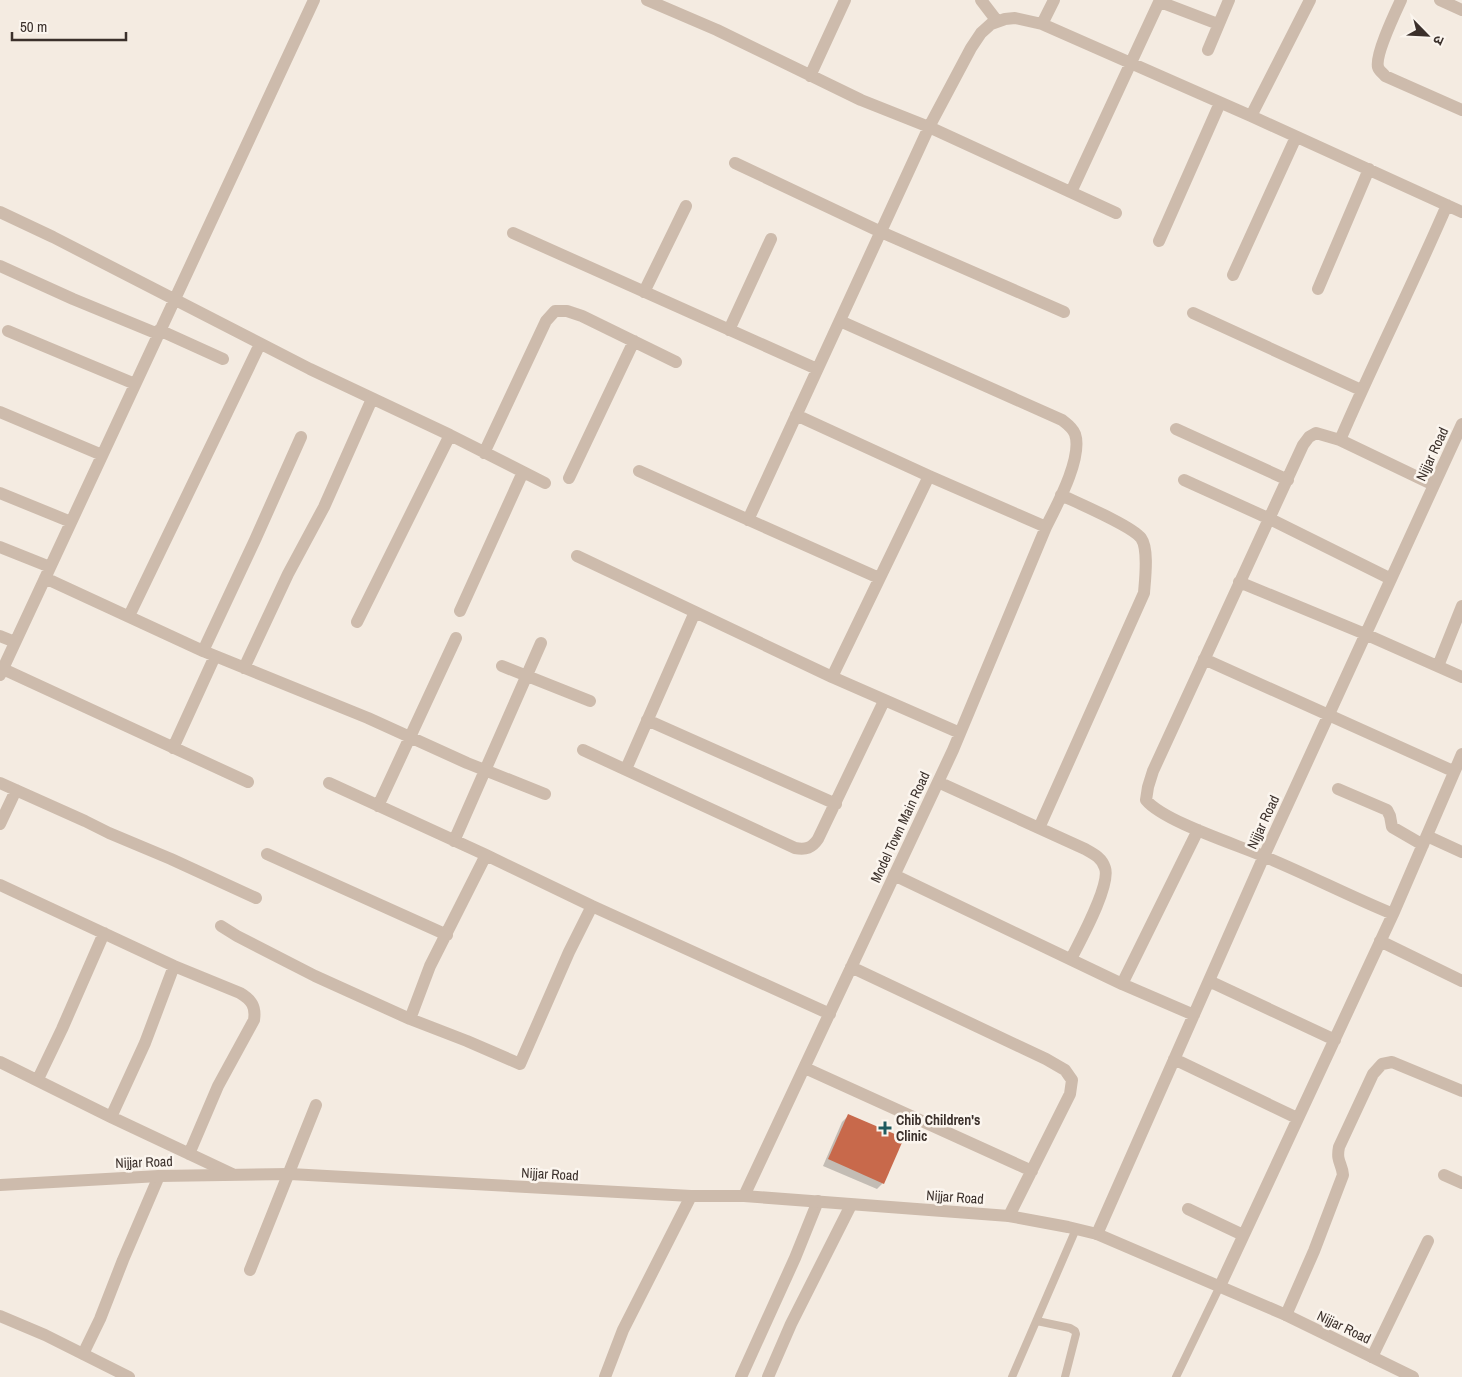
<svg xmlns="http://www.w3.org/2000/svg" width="1462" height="1377" font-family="'Archivo Narrow','Noto Sans Devanagari',sans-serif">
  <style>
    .shadow { fill: #0003 }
    .building { fill: #c8694b }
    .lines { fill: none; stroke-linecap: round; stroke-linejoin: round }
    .service { stroke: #cdbbac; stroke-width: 8 }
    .minor { stroke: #cdbbac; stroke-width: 12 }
    .tertiary { stroke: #cdbbac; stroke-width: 12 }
    .poi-dot { fill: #1f5a5e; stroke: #fbf5ee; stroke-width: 2 }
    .labels { text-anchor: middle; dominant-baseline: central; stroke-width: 5; stroke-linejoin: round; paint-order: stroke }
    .street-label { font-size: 14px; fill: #3b302b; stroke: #fbf5ee }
    .poi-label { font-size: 14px; font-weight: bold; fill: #3b302b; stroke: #fbf5ee; text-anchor: start }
  </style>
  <rect width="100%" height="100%" fill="#f4ebe1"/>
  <path class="shadow" d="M848,1116L883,1183L877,1189L823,1166L842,1122Z"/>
  <path class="building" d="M848,1114L904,1138L884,1184L828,1159Z"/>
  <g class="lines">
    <path class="service" d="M1037,1321L1070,1328L1075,1331L1076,1334L1065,1377
      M1012,1377L1076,1229
      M1176,1377L1220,1286"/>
    <path class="minor" d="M647,0L717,30L861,100L929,127L1116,213
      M981,0L997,21
      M1401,0C1395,13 1375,55 1378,67C1379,71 1383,73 1385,76L1462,110
      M1440,0L1462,10
      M1160,2L1218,24
      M1042,24L1054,0
      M1208,50L1229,0
      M810,76L845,0
      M1251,116L1310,0
      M735,163L881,232L1064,312
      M1071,192L1160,0
      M0,212L53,237L310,369L450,435L545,483
      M513,233L817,369
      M1159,241L1220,103
      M0,266L73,299L158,334
      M1233,275L1296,137
      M1318,289L1369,169
      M644,292L686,206
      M1193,313L1361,390
      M159,330L223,359
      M729,330L771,239
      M8,331L135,384
      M0,412L102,455
      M796,415L929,476L1046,527
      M1176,429L1288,480
      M1340,440C1374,361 1413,284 1447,205
      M484,453L546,321L555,311H567L582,316L676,362
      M639,471L879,578
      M569,478L634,341
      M1184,480L1270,519L1391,579
      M0,493L71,522
      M748,520L929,127L971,48L981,33L991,24L1005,19L1015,18L1042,24L1251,116L1462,212
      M0,547L50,567
      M577,556L832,677L960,733
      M45,578L203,651L368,718L467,763L545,794
      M1239,582L1365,634L1462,677
      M460,611L523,472
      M129,616L260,344
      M357,622L450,435
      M0,636L15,642
      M203,651L255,540L301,437
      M1204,659L1453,771
      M502,666L590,701
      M1438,666L1462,606
      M244,668L288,574L324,507L372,399
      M3,669L248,782
      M0,675L314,0
      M832,677L929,476
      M647,720L836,804
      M173,748L215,656
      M583,750L795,848C806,850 812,848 818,839L884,701
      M626,769L695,612
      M938,782L1085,849C1094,854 1102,858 1105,868C1111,885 1080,941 1071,959
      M0,783L85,821L109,833L171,859L256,898
      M329,783L486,855L592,906L830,1014
      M1338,789L1387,810L1390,816L1392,827L1423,845
      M378,806L456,638
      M0,824L16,790
      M1039,828L1144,593C1145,579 1149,549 1141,538C1132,526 1078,503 1061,495
      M1427,836L1462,852
      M454,841L541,643
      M267,854L447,935
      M894,875L1122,984L1194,1015
      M0,885L174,966L240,993C252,1000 256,1007 254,1020L218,1086L189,1154
      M1393,914C1349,896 1307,874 1263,856C1235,844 1163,821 1146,800L1148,787L1153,771L1303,445L1309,437L1316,433L1340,440L1434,485
      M221,926L237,936L315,976L410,1019L467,1041L520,1064L569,952L592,906
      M1380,941L1462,981
      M851,967L1046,1059L1065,1070L1072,1080L1070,1094L1009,1216
      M1209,981L1335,1040
      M1122,984L1198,830
      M410,1019L430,966L486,855
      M1174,1059L1297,1118
      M0,1062L111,1117L232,1174
      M805,1068L1032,1171
      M38,1079L62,1029L104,933
      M111,1117L145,1043L174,966
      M1444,1175L1462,1183
      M744,1196L953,750L1046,527C1057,505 1083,457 1075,434C1072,427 1067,424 1062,420L840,321
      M1188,1209L1243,1235
      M1097,1234L1264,856L1462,424
      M250,1270L316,1105
      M1220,1286L1393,914L1462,754
      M1286,1315L1314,1251L1343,1175C1342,1163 1336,1162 1339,1147L1373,1074L1382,1064L1392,1062L1462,1091
      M0,1316L45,1335L129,1377
      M83,1354L100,1319L123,1260L159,1176
      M1372,1357L1428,1241
      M605,1377L623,1330L691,1196
      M741,1377L795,1258L818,1201
      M768,1377L791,1324L851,1205"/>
    <path class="tertiary" d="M0,1185L159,1176L290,1174L691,1196H744L1009,1216L1068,1227L1097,1234L1286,1315L1413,1377"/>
  </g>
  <path class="poi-dot" d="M882.5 1120.5h5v5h5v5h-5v5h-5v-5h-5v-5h5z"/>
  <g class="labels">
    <g class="street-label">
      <text transform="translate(1432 454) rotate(-65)">Nijjar Road</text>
      <text transform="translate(1263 822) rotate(-65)">Nijjar Road</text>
      <text transform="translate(900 827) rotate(-65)">Model Town Main Road</text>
      <text transform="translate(144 1162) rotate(-2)">Nijjar Road</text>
      <text transform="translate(550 1174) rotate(3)">Nijjar Road</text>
      <text transform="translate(955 1197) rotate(4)">Nijjar Road</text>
      <text transform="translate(1344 1327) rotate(26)">Nijjar Road</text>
    </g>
    <g class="poi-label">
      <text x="896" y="1120">Chib Children's<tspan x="896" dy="16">Clinic</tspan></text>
    </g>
  </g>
  <g transform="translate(1427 35) rotate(114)" stroke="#fbf5ee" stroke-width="4" paint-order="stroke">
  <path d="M0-4L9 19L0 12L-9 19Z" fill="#3b302b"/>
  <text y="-8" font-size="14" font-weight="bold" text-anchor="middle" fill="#3b302b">उ</text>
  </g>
  <path d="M12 32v8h114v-8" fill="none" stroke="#3b302b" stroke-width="2.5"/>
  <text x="20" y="32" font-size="15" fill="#3b302b" stroke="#fbf5ee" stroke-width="4" paint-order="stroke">50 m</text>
</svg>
